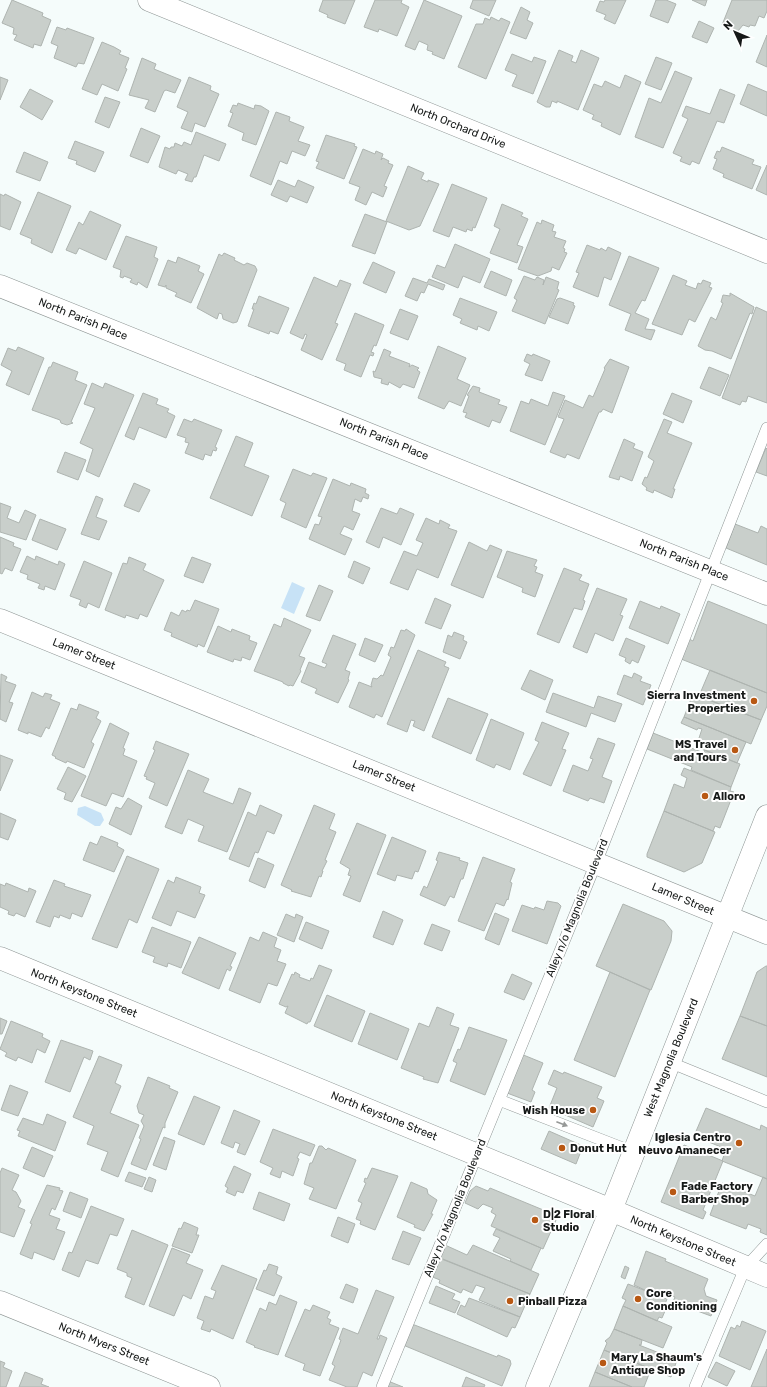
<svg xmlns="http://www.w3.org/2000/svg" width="767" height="1387" font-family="Rubik,sans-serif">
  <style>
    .water { fill: #c7e2f6 }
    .building { fill: #c9cfcb; stroke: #aeb4b0 }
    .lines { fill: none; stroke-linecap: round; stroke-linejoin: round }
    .service-casing { stroke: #8e9594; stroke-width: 12 }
    .minor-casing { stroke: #8e9594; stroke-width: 23 }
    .tertiary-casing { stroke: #8e9594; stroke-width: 23 }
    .secondary-casing { stroke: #8e9594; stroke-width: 23 }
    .service { stroke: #fff; stroke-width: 11 }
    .minor { stroke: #fff; stroke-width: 22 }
    .tertiary { stroke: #fff; stroke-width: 22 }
    .secondary { stroke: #fff; stroke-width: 22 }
    .oneway { fill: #969897 }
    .poi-dot { fill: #b85813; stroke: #fff; stroke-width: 1.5 }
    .labels { text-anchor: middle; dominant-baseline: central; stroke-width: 4; stroke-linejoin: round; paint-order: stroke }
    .street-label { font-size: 11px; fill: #161918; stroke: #fff }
    .poi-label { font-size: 11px; font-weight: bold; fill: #161918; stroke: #fff; text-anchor: start }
  </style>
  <rect width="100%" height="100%" fill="#f5fcfb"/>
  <path class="water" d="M292,582L305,588L294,614L281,608Z
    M85,806L101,813L104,820L100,826H95L77,815L78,808Z"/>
  <path class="building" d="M12,0L43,13L42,16L51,20L41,46L34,44L33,48L14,40L17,35L13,34L14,28L2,23Z
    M323,0H355L345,24L327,17L328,15L319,11Z
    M375,0H402L401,3L409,7L397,36L379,29L378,32L364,27Z
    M424,0L462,16L444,59L432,54L433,52L427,50L428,45L419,41L415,50L405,46Z
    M473,0H496L489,16L470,8Z
    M605,0H626L615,24L604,19L606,15L596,11L600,1L604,2Z
    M656,0H666L676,4L668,23L650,16Z
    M692,0H707L705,6Z
    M732,0H767V11L764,18L759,16L755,26L750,25L749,27L743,25L738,31L727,29L728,27L722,25Z
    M521,7L530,12L527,20L533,23L526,39L510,33Z
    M491,17L499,21L501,18L510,22L486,79L458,67L476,24H483L485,18L490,20Z
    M699,21L714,28L707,43L692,37Z
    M57,27L66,30L67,28L94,38L84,64L78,63L76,67L54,58L58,46L51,43Z
    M767,35V67L756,62Z
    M102,42L114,47L121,51L119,54L129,58L125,68L127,69L118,91L102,84L97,95L82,89Z
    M559,50L573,56L571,61L576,63L581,50L599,58L578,110L557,101V103L552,101L550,107H546L537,102Z
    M512,54L532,62L534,57L546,61L533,94L512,86L517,75L505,70Z
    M656,57L672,63L661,90L645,84Z
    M142,58L156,64L154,69L181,80L175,93L166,90L164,91L155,112L145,108L149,100L129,95Z
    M675,71L692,78L663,148L635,137L649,98L661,103Z
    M625,75L641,82L620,135L601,126L602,123L592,119L594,115L583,110L594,84L602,87L605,81L620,88Z
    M0,77L8,80L0,100Z
    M189,77L211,86L210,90L219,94L205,127L195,123L192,132L181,128L188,112L177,107Z
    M748,84L767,92V116L740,104Z
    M30,89L53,101L42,120L20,107Z
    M720,89L735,95L724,123L717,121L699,164L692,161L690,165L680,161L682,157L673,153L688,119L682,116L686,106L710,114Z
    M105,97L120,102L109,128L95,122Z
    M238,103L254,109L255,105L261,106L269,111L256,145L242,140L244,133L228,126L233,113L230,112L233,105L237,106Z
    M276,112L290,117L289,121L304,127L298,141L310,145L305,156L292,151L287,164L280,161L271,185L250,176Z
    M141,128L160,136L148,163L130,156Z
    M196,132L226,144L219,161L204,155L196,177H194L192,182L185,180L188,174L178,170L176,174L159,167L165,147L170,149L171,147H174L175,143L182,146L184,142L191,145Z
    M326,135L355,144L354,146L357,147L344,179L316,168L319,162L316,161Z
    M75,141L104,152L95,172L76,164L77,161L68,158Z
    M722,147L754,160L752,164L761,167L752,189L723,177L724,174L713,169L717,159L714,158L717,151L720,152Z
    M363,149L375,154L376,151L383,154L381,160L383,158L389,161L388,163L393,165L384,186L387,187L383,197L372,192L366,205L355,200L360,187L349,183Z
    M24,152L48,162L40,181L16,172Z
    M767,165V195L756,190Z
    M408,166L424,173L421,179L428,182V180L439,184L420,226L409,230L386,221Z
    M278,180L295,187L298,180L314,187L307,203L290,196L287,202L271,195Z
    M452,184L487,198L475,228L473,227L472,231L467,229L466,232L453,227L449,237L433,231Z
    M38,192L71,206L52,253L31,243L32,239L20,234Z
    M0,194L4,196L5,194L21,202L10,230L0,226Z
    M502,204L523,213L521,216L528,219L517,245L523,247L517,263L490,253L500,229L494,226Z
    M90,211L121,225L106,260L79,248L76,254L66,250L79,222L83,225Z
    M365,214L387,222L375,254L352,246Z
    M542,220L554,225L552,231L556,232L554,237L566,241L563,248L565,249L564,252L567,253L559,270L552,267L551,271L538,276L518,269L537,222L541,224Z
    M126,236L157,247L154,257L158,259L147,288L138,282L137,285L130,282L132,279L124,276L123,278L120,277L121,270L113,267Z
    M455,244L490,259L480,283L463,276L458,288L432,277L437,265L445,268Z
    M587,245L600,250L601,248L606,251L608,247L621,253L611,280L604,277L598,297L573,287L579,273L576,272Z
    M224,253L235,258L234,260L244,265L247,263L255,266L257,270L237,322L233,323L223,319L222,314L219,313L217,319L197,308L219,254L222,256Z
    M629,256L659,268L645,301L642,300L635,313L649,319L645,329L655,330L651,340L625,330L631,314L609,305Z
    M178,257L200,266L198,271L204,274L191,303L175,296L177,293L166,288V285L165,287L158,285L168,260L176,263Z
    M373,262L395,272L386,293L363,283Z
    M491,271L512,280L506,296L484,287Z
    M673,275L687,281L685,285L696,289L698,283L701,284L703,280L711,283L709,287L712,288L695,322L689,319L682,335L652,324Z
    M524,276L535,280L537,277L544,280L543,285L546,277L559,282L557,289L559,290L545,324L512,311L517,300L514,298Z
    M314,277L337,287L340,280L351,284L335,323L338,324L322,360L301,350L307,335L305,334L303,339L290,333Z
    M413,278L427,283L429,279L445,285L443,290L428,284L424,293L421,292L417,301L405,296Z
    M730,293L754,307L752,314L750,313L731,359L712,351L705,350L698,346L710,319L711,317L716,320L723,303L721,302L723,295L730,296Z
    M259,296L289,308L278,334L270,331L269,334L248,326L254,309H252L254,303L256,304Z
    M460,298L497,312L489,331L478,326L477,330L460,323L462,319L453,315Z
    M560,298L574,303L573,305L575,306L568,324L549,317L557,299Z
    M756,307L767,312V403L748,396L746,402L742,401L740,405L722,398Z
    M400,309L418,316L408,340L390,333Z
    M355,313L384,325L376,346L374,345L371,352L374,353L373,356L370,355L361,377L344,370L346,364L336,360Z
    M438,346L466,358L457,379L470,385L461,406L449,401L444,409L418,398Z
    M18,347L44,358L29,395L6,385L12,371L1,365L8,348L16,351Z
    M384,349L391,352L389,356L410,364L409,367L412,365L419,368L417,370L420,372L414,388L403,384L400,388L389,382L388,385L381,383L382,379L374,377L373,371L375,372Z
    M527,354L532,356L533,354L550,361L542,381L525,375L530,364L524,361Z
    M610,359L629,367L612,413L603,409L601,412H599L579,459L567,454L565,458L550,452L564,419L558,417L565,400L583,408L589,395L593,397L605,369L604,368Z
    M53,362L78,372L75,380L87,385L71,422L73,423L67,425L61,423L60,420L32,410L49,367H51Z
    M709,367L729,375L720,396L700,388Z
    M92,383L103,388L105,383L134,395L99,477L86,471L93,449L80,443L95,408L84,404Z
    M473,386L480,388L479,392L500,400L498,404L507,407L500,423L492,420L489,427L465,417L467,413L463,412L469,396L467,395Z
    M553,392L565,396L545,445L510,431L521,401L529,404L531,399L548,406Z
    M143,393L158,399L156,404L169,409L167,412L175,416L166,438L139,427L134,440L125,436Z
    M672,393L692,401L683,423L663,414Z
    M184,419L192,422L194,419L222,430L215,447L217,448L216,451L213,450L211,456L205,454L203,460L185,453L189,443L185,442L186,438L177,435Z
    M664,419L672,422L667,433L692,443L673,489H675L672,498L654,490L653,493L646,490L647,488L642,484L645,477L647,478L654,461L648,457Z
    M236,436L253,443L244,466L269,476L252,516L210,498Z
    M624,439L635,444L633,448L643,452L632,481L620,476L619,480L609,477Z
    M766,448L767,449V476L756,472Z
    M65,452L86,460L78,480L57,472Z
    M293,469L311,476L313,473L327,478L306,528L281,517L286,503L280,500Z
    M333,479L350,486L351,483L366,489L365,493L369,495L368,499L363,497L361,502L355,499L352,511L360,514L353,530L344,526L340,534L352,539L345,555L309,539L315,524L319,525L322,517L318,516Z
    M134,483L150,490L139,512L124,506Z
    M96,496L103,499L96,517L107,521L99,540L81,534Z
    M0,503L11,507L7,518L19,523L25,510L36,515L26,540L0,532Z
    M381,508L397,514L400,508L414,514L401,545L383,537L379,548L366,542Z
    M426,518L439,524L440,520L450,525L448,528L457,531L438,578L417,569L408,590L390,583L404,551L417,556L423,543L416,540Z
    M40,519L66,529L57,550L32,540Z
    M735,524L758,533L761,526L767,529V565L726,548Z
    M0,537L14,543L13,546L21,549L12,571L5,568L2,574L0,573Z
    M469,542L487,551L490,545L502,550L483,598L451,585Z
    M507,551L537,560L534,566L537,567L535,572L543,575L535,597L522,592L523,588L497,577Z
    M27,556L35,560L36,556L58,565L59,561L65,564L55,590L45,586L44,590L38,588L40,584L27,579L28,575L20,572Z
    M129,557L146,564L143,570L164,580L147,617L140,614L138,619L126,615L125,618L105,610L123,563L127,564Z
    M192,557L211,564L203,583L184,576Z
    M84,561L112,573L99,608L88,603L86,608L79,605L81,600L70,596Z
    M354,561L370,568L363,584L348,577Z
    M564,568L582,575L579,580L589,584L583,600L585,601L582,610L574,608L559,643L537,634Z
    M319,585L333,591L320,621L306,616Z
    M597,588L627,599L620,615L623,616L613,641L595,633L587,653L573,647Z
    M435,598L451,605L441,629L425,623Z
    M195,600L219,609L204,647L198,644L197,647L171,636L172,633L164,630L171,612L179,616L182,610L186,612L187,610L190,611Z
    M640,601L660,609L661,606L680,614L668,644L629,628Z
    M708,601L767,625V693L681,659L689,639L693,641Z
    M284,618L311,630L299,656L305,658L300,670L301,671L293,686L290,685L289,686L283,683V682L254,671L274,624L281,627Z
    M218,626L231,632L232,629L250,636L249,640L257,643L250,660L242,657L241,661L234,659L233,662L207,652Z
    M406,629L415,635L382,717L376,714L374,718L349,707L359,682L372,687L371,685L373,678L377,679L381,675L383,676L391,657L388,655L391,647L394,648L401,630L405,631Z
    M454,632L464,636L463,640L467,642L460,659L443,652L448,635L452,637Z
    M333,635L356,644L345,670L350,672L348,679L349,680L338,703L315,693L317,689L301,682L309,662L325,668L327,664L322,662Z
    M365,638L383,645L375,662L359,655Z
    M626,638L645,646L638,663L632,660L630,664L625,661L626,658L619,655Z
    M418,650L446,662L444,666L449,668L424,731L413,726L415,721L411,720L407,732L387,724Z
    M530,670L553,680L545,700L521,689Z
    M710,670L767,693V706L761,720L699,696Z
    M634,673L642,677L640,681L651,685L643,705L617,694L624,675L632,678Z
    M1,674L7,677L5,681L16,685L9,702L13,703L6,722L0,719Z
    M32,692L43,697L45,693L52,695L50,699L60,703L49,729L46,727L41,737L28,732V734L18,730Z
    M553,693L594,708L598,696L622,704L615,722L591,713L586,727L546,712Z
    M693,694L761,720L751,744L684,717Z
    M448,698L488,714L471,754L432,737Z
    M79,704L99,712L96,718L101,721L91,742L94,744L84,768L67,761L66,763L55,758L56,757L52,755L71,708L77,710Z
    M684,717L746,742L737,763L696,747L702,729L698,728L697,730L681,723Z
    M491,719L524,733L510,770L496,764L494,768L476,760Z
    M542,722L569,733L562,749L566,750L551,786L523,774L539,742L535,740Z
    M110,723L129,733L123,748L125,749L123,755L137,761L123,797L112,793L106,806L81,796Z
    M653,733L704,753L705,750L740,764L731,787L691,770L692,767L647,749Z
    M598,738L615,744L602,777L612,781L604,803L590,798L588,801L563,791L573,765L588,771L593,759L590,758Z
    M156,741L189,754L167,806L149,798L155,783L146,779L147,777L144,776L155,750L153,749Z
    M0,755L13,760L0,791Z
    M68,767L86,776L72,802L64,799L66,793L57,789Z
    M684,768L731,787L730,791L734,792L720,828L715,826L713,831L664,811L674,784L684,788L687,778L681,775Z
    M188,770L209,779L203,792L233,804L239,788L251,793L227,852L198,841L204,826L188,819L182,834L165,827Z
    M128,798L142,806L131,835L109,824L116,807L121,809Z
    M260,805L282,815L274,834L267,831L258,853L255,852L249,867L229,859L248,812L256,816Z
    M314,805L335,814L329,829L336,832L325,860L327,861L322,871H323L321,877L319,876L311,897L291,891L292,890L281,885Z
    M664,811L715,832L702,863L684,872L647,857V854Z
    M0,813L16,820L8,840L0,837Z
    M357,823L386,835L360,902L343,895L351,876L348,875L350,869L340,863Z
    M101,836L118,843L117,846L124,850L114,872L83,860L90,842L97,845Z
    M392,837L426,851L418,872L415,871L412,879L397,875L395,881L377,874Z
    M439,852L460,858L459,860L468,863L463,879H461L454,898L450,896L445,906L420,895L424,886L427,888L438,861L436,860Z
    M127,856L159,869L137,923L129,919L117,948L92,939Z
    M483,857L515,869L510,882L512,883L508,900L507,899L504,906L496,903L484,931L458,921Z
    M258,858L274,865L265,888L249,881Z
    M176,877L201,887L199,893L205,895L195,918L177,911L171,926L152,918L168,880L174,883Z
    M54,880L65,884L64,886L91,895L82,917L72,913L70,919L60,915L59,918L54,916L50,927L36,922Z
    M6,883L28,892L29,888L36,891L25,917L16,913L14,916L8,914L9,911L0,907V884L5,886Z
    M547,901L558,903L561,906L547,944L512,931L522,905L534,909L535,907L544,910Z
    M623,904L664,921L672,931L671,941L651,990L596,966Z
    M383,911L403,920L393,945L373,937Z
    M495,913L509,919L499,945L485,939Z
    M286,914L295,918L296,914L303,917L294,942L277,935Z
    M306,922L329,931L322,949L299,939Z
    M432,924L450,931L442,951L424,944Z
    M152,927L191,942L181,968L168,963L167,967L153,962L155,957L142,952Z
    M263,932L277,938L274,947L281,950L277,961L286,964L277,986L268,983L260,1003L229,990L250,937L259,941Z
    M199,937L236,953L230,966L232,967L230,971L227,969L219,989L182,973Z
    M319,965L332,970L310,1022H308L307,1024L285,1013L288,1006L286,1007L279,1004L292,974L294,975L295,972L300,975L299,977L310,981L311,978L313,979Z
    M766,966H767V1026L740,1016L757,972Z
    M610,972L650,990L615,1077L574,1060Z
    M512,974L532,983L524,1000L504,992Z
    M327,995L365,1011L352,1042L314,1026Z
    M437,1007L454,1014L450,1025L459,1028L438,1083L423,1079L424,1077L401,1068L419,1023L429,1027Z
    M370,1013L409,1029L397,1060L358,1044Z
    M740,1016L767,1026V1077L722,1059Z
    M0,1018L7,1021L2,1034H0Z
    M11,1021L43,1034L42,1037L50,1041L45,1053L37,1049L32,1063L18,1057L16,1061L5,1056L7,1053L0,1049Z
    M469,1027L507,1040L485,1095L450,1081L457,1063L453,1061L458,1049L460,1050Z
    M61,1040L93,1051L90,1060L84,1057L70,1092L45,1082Z
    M521,1054L543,1063L532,1090L535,1092L531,1102L507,1093Z
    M99,1056L122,1065L115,1083L121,1086L110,1113L139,1125L118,1177L101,1170L108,1152L87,1144L94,1126L73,1117Z
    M554,1070L563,1074L564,1072L602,1087L597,1098L604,1101L593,1127L549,1108L557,1088L548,1084Z
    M148,1077L170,1086L169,1088L178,1092L165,1123V1128L163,1127L146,1170L131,1164L141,1139L139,1138L144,1126L141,1121L144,1115L139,1113L137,1106Z
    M10,1085L28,1092L18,1116L1,1110Z
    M194,1096L220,1107L204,1145L178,1134Z
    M706,1108L760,1130L761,1125L767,1128V1179L722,1161L726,1149L694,1136Z
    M234,1110L260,1121L245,1155L237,1152L240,1144L235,1142L233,1148L221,1143Z
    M47,1114L66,1122L55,1151L18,1136L20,1131L17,1130L23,1118L43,1125Z
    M273,1129L315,1145L310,1156L300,1152L297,1158L299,1159L293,1176L282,1171L280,1178L270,1174L273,1168L260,1162Z
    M549,1131L583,1146L576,1164L541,1149Z
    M164,1137L175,1141L166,1170L153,1165Z
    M684,1145L723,1161L703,1210L706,1212L703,1219L661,1202Z
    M319,1146H322L326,1150L328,1148L356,1160L336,1209L309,1199L314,1188L304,1184L310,1163H312Z
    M32,1147L53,1156L44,1177L23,1168Z
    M234,1166L251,1174L243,1193L237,1191L235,1196L226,1192L228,1188L225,1186Z
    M2,1168L19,1175L12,1190L16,1192L21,1201L18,1207L25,1210L14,1237L0,1232V1173Z
    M372,1168L398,1176L375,1230L360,1224L361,1221L356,1219L362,1203L358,1201L366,1183L364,1182L365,1178L367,1179Z
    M129,1172L146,1178L142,1187L125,1181Z
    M149,1177L156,1180L152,1192L144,1189Z
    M763,1177L767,1179V1235L760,1232L761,1229L748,1224L746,1229L710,1215L722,1183L755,1196Z
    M411,1182L427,1189L428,1194L437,1200L431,1214H433L424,1231L414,1227L415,1225L397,1217Z
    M47,1185L60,1188L59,1190L63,1191L55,1210L52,1208L49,1215L60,1219L56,1229L65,1232L54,1260L34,1252L32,1259L20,1254L32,1224L30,1223Z
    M476,1186L488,1191L490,1188L553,1214L556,1220L543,1249L491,1226L496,1215L491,1212L493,1208L483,1204L478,1209L465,1203L470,1191Z
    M70,1192L88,1199L81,1218L63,1211Z
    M259,1192L290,1204L284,1221L253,1209Z
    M91,1206L124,1219L117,1236L110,1234L98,1264L86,1260L79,1277L62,1270L69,1252L72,1253Z
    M338,1217L355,1224L348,1243L331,1236Z
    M184,1222L198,1228L196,1235H199L192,1253L172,1246L179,1228L181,1229Z
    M496,1229L541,1248L531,1270L510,1261L511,1259L493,1251L500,1238L493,1235Z
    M132,1230L168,1245L144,1305L125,1297L132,1278L127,1276V1273L117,1269Z
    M403,1231L421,1238L409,1265L392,1259Z
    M445,1245L467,1255L473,1245L539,1274L530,1294L439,1258Z
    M172,1248L190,1255L186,1263L203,1270L191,1299L183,1295L174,1316L149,1306Z
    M646,1251L666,1259L665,1261L708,1279L704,1289L706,1296L717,1300L711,1316L673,1302L675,1297L660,1291L658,1296L634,1285Z
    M438,1257L530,1294L520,1317L479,1300L485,1288L476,1285L472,1293L463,1289L461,1293L439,1283L440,1280L430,1276Z
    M269,1264L278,1267L276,1274L282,1277L274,1296L256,1289L264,1270L266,1271Z
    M222,1265L257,1279L233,1339L211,1329L210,1332L201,1329L204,1321L197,1318L205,1296L213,1299L216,1291L211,1289Z
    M625,1266L629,1268L625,1279L621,1277Z
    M346,1284L358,1289L353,1303L340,1298Z
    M628,1284L667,1299L665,1304H668L662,1318L659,1317L657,1321L623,1306L626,1300L622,1298Z
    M436,1286L455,1294L452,1299L460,1302L455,1313L429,1303Z
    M376,1290L394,1297L377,1339H379L380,1335L387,1338L372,1376L363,1372L357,1387H347L329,1380L335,1366L332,1364L341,1340L339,1339L343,1328L358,1334Z
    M280,1295L297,1302L278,1355L254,1347L255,1346L246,1342L260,1308L266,1311L269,1302L276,1305Z
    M469,1298L520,1317L515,1328L512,1327L507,1337L457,1314L461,1305L465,1307Z
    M313,1305L330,1312L327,1318L331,1320L329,1324L339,1328L320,1376L303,1370L305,1364L285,1356L305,1309L310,1311Z
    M623,1306L672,1327L663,1348L614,1329Z
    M742,1321L766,1331L750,1370L719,1356L731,1327L735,1329L737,1325L740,1327Z
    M412,1324L497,1357L498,1355L510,1360L511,1364L502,1386L403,1345Z
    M614,1329L642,1340L641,1345H639L677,1360L671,1377L604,1350L607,1343L605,1341L610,1337Z
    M767,1349V1387H751Z
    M604,1350L651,1369L644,1387H632L595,1372Z
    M0,1361L5,1363L3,1367L12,1371L6,1387H0Z
    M716,1362L735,1371L727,1386L708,1377Z
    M25,1372L43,1379L41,1384L49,1387H19Z
    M595,1372L632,1387H589Z
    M466,1377L485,1385L484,1387H462Z
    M388,1381L403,1387H386Z"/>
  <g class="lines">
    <defs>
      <path id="service" d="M669,1062L767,1102
        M499,1100L633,1152
        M382,1387L596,863L767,428
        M695,1387L745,1268L767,1244"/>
      <path id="minor" d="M149,0L767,252
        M0,286L767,594
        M0,620L767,933
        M0,1302L209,1387"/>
      <path id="tertiary" d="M0,958L611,1210L767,1276"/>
      <path id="secondary" d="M537,1387L611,1210L767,816"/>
    </defs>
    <use href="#service" class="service-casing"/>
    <use href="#minor" class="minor-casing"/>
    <use href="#tertiary" class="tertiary-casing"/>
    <use href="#secondary" class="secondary-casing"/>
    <use href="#service" class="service"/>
    <use href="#minor" class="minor"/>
    <use href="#tertiary" class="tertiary"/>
    <use href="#secondary" class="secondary"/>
  </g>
  <defs><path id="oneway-solid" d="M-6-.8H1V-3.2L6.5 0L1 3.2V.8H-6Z"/></defs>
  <use class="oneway" href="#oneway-solid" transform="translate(562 1124) rotate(21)"/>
  <g class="poi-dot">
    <circle cx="754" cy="701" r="4"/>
    <circle cx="735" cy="750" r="4"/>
    <circle cx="705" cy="796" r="4"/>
    <circle cx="593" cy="1110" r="4"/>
    <circle cx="739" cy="1143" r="4"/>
    <circle cx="562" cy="1148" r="4"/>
    <circle cx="673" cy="1192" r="4"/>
    <circle cx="535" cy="1220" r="4"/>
    <circle cx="638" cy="1299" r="4"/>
    <circle cx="510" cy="1301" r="4"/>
    <circle cx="603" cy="1363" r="4"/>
  </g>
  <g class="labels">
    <g class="street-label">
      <text transform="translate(458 126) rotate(22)">North Orchard Drive</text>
      <text transform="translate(83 319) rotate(22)">North Parish Place</text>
      <text transform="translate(384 439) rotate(22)">North Parish Place</text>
      <text transform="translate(684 560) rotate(22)">North Parish Place</text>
      <text transform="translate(84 654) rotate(22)">Lamer Street</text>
      <text transform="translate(384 776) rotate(22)">Lamer Street</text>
      <text transform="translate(683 899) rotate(23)">Lamer Street</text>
      <text transform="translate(577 908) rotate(-68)">Alley n/o Magnolia Boulevard</text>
      <text transform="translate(84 993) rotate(22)">North Keystone Street</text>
      <text transform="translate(671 1058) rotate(-68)">West Magnolia Boulevard</text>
      <text transform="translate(384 1116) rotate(22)">North Keystone Street</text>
      <text transform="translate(455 1208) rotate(-68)">Alley n/o Magnolia Boulevard</text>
      <text transform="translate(683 1241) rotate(23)">North Keystone Street</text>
      <text transform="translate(104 1344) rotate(22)">North Myers Street</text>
    </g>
    <g class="poi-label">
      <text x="746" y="695" text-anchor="end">Sierra Investment<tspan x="746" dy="13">Properties</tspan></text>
      <text x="727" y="744" text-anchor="end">MS Travel<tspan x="727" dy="13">and Tours</tspan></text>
      <text x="713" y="796">Alloro</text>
      <text x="585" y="1110" text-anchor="end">Wish House</text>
      <text x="731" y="1137" text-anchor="end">Iglesia Centro<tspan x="731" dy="13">Neuvo Amanecer</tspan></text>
      <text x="570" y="1148">Donut Hut</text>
      <text x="681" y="1186">Fade Factory<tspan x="681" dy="13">Barber Shop</tspan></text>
      <text x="543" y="1214">D|2 Floral<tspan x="543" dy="13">Studio</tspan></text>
      <text x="646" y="1293">Core<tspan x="646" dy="13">Conditioning</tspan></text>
      <text x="518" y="1301">Pinball Pizza</text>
      <text x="611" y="1357">Mary La Shaum's<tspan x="611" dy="13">Antique Shop</tspan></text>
    </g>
  </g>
  <g transform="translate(735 32) rotate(314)" stroke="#ffffff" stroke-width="3" paint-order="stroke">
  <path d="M0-3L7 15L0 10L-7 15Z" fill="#161918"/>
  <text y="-6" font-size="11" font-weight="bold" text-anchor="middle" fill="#161918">N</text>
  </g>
</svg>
